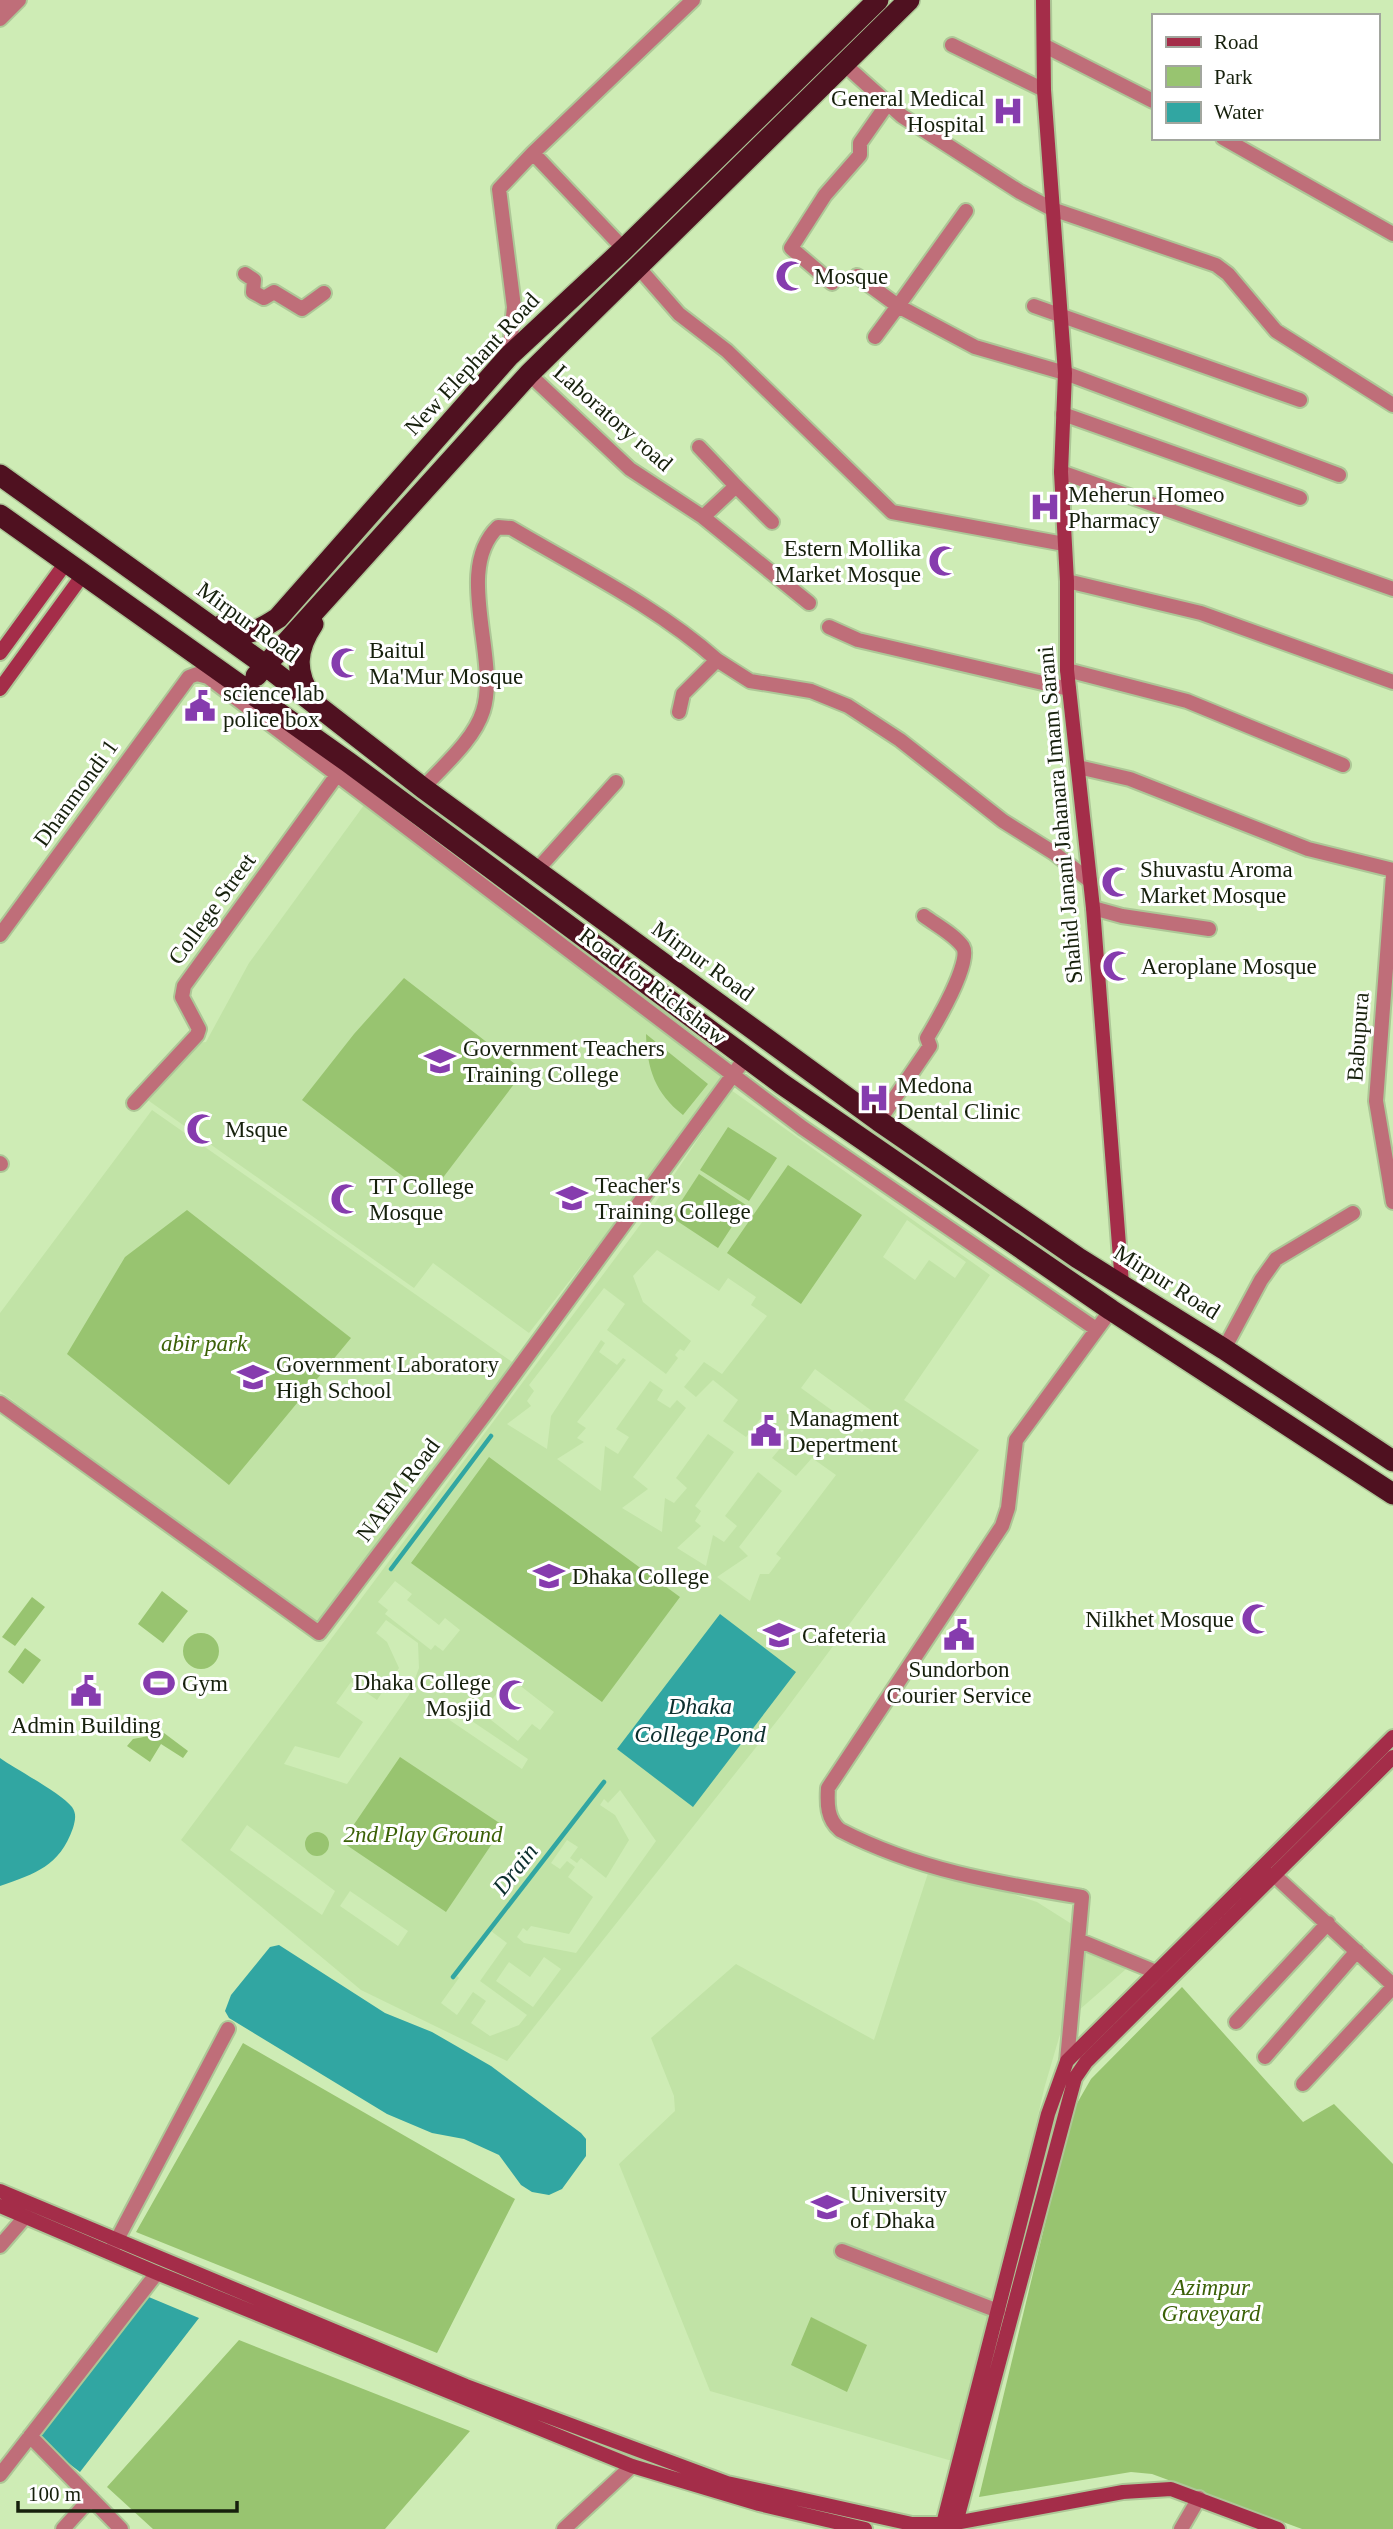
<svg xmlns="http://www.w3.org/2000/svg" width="1393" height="2529" font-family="'Times New Roman',serif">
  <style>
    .built { fill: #c1e3a6; fill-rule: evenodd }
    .green { fill: #98c470 }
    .water { fill: #31a6a2 }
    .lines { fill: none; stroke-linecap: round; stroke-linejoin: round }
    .stream { stroke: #31a6a2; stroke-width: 4.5 }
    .street-casing { stroke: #adc797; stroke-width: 18 }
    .secondary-casing { stroke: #adc797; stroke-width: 18 }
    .highway-casing { stroke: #adc797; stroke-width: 24 }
    .street { stroke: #bf6e79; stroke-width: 14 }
    .secondary { stroke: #a42d49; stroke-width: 14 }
    .highway { stroke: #4f1120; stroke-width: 21 }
    .labels { text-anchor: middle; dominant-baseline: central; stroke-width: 6; stroke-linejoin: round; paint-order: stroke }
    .poi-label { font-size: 23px; fill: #16200c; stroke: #fff; text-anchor: start }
    .street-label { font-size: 23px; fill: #16200c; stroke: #fff }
    .park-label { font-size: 23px; font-style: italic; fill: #3b6107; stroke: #fff }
    .water-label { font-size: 24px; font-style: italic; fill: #0c2f2e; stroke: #fff }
  </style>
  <rect width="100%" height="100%" fill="#ceecb5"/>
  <path class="built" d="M367,801L726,1080L529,1333L433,1263L414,1288L142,1096L196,1043L206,1042L249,963Z
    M731,1090L990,1275L904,1400L979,1450L784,1712L507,2061L361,1990L181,1840L643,1221ZM907,1220L966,1262L955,1278L929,1260L915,1280L883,1257ZM657,1250L719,1291L728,1278L756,1297L751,1305L767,1316L722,1374L704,1362L684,1387L696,1397L713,1380L738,1400L723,1421L746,1437L762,1417L788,1439L772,1458L796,1476L812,1458L836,1475L776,1554L781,1558L769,1574H760L750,1601L717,1577L748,1556L739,1547L782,1491L758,1472L725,1516L737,1526L724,1542L713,1535L706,1566L677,1548L701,1526L695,1521L701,1511L695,1506L734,1452L708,1434L676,1478L687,1488L674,1503L665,1498L662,1532L622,1508L648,1489L633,1477L686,1408L677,1400L670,1408L657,1400L663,1390L650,1381L616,1429L629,1437L618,1454L605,1446L601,1491L557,1459L584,1442L577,1438L586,1428L577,1422L626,1360L623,1358L617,1365L599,1352L605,1343L601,1340L551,1416L547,1449L507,1424L531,1406L527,1401L534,1391L529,1385L604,1288L625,1304L607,1330L666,1374L678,1358L675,1355L680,1349L684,1351L691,1341L643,1302L633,1276ZM815,1369L876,1414L862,1432L801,1388ZM395,1581L412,1594L407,1600L439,1625L445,1618L460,1630L443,1651L435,1645L431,1650L385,1614L388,1610L378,1602ZM386,1620L418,1643L419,1668L409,1695L347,1784L284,1764L295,1746L339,1758L363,1722L336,1703L351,1682L377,1700L399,1668L387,1642L376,1633ZM509,1677L554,1712L540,1730L532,1724L518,1741L482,1713ZM454,1709L528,1759L522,1769L448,1719ZM620,1790L656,1841L576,1953L524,1943L517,1937L523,1928L527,1931L531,1926L569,1934L593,1897L568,1877L575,1867L567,1861L560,1869L551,1863L567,1840L578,1847L570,1858L577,1863L581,1858L606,1878L629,1840L615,1815L600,1805L604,1799L608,1803ZM247,1825L335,1891L322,1915L230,1850ZM350,1891L408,1931L398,1946L340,1906ZM491,1931L507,1943L480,1981L527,2015L519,2025L490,2036L471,2023L486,2001L473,1992L457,2015L441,2003L459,1978L457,1976ZM544,1957L561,1969L533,2007L496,1981L509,1962L530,1977Z
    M152,1110L515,1364L318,1628L0,1391V1313Z
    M930,1867L1037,1902L1133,1963L1063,2024L1044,2089L959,2463L710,2391L619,2164L675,2111L674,2096L651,2038L736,1964L874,2040Z"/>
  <path class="green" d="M404,978L524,1071L429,1196L302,1100L354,1034Z
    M646,1034L708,1084L683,1115C655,1093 647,1069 646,1034Z
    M728,1127L777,1158L749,1201L700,1170Z
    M788,1165L862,1215L801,1304L727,1253Z
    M699,1174L746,1205L718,1248L671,1217Z
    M187,1210L351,1338L229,1485L67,1354L125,1257Z
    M489,1457L680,1597L602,1702L411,1563Z
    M162,1591L188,1611L163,1643L138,1624Z
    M32,1597L45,1607L15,1646L2,1637Z
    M183 1651a18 18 0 1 1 36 0a18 18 0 1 1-36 0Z
    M25,1648L41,1660L23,1684L8,1672Z
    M164,1733L188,1751L183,1758L161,1744L150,1762L127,1746L133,1739Z
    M400,1757L504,1826L446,1912L342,1842Z
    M305 1844a12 12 0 1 1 24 0a12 12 0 1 1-24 0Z
    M1182,1987L1303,2122L1334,2104L1393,2164V2529H1302L1152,2474L1131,2472L979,2497L1072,2112L1091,2079Z
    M243,2043L515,2199L437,2353L136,2232Z
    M811,2317L867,2345L847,2392L791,2365Z
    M239,2340L470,2431L385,2529H153L107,2487Z"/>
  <path class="water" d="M720,1614L796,1672L693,1807L617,1749Z
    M0,1758C17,1770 61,1793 72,1807C77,1814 75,1821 73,1828C59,1867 36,1873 0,1886Z
    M279,1945L385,2013L432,2032L491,2066L581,2133L586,2139V2156L562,2189L549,2195L532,2192L521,2185L499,2155L464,2139L432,2133L387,2114L229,2018L225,2011L231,1995L270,1947Z
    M144,2295L199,2318L80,2472L34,2437Z"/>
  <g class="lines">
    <path class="stream" d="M391,1569L491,1436
      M453,1977L604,1782"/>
    <defs>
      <path id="street" d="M0,2L2,0
        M0,19L19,0
        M952,45L1044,90
        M1045,46L1153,101
        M844,64L902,116L1020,192L1052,209L1216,265L1228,274L1276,331L1393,405
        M1223,138L1393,234
        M533,153L624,249
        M966,211L898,306L975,347L1065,373L1339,475
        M638,267L679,314L727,351L892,512L1064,544
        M245,274L254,280L253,292L264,298L274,292L302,309L324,293
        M857,276L898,306L875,337
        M832,283L791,248L825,195L860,155V143L888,103
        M1034,306L1300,400
        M509,356L514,307L499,189L533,153L693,0
        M529,374L630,469L703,517L809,603
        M1063,414L1300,498
        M699,447L736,486L703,517
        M1061,472L1393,589
        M736,486L772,522
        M1067,581L1201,613L1393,682
        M829,627L858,640L1069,689
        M717,660L750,681L811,691L848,706L900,740L1003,821L1054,853L1090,881
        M1067,670L1187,701L1343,765
        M1078,767L1130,779L1308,849L1393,870
        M423,788C443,766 474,740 483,711C500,658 453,570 498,527L511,528C580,569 656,606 717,660L683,694L679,712
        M536,871L616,782
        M1393,875L1376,1101L1393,1202
        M1093,908L1122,916L1209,929
        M0,935L189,677L197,674L208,677L803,1128L1096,1329
        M134,1103L197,1035L199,1029L182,997L184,986L342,768
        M879,1121L930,1046L927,1038C936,1023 972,962 963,947C955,935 936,925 924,916
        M0,1163L1,1164
        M1224,1349L1261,1280L1276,1259L1353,1213
        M0,1403L319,1633L488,1410L746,1057
        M1274,1875L1393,1985
        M1078,1940L1156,1972L1165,1980
        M1236,2022L1328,1923
        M1265,2057L1357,1951
        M1067,2061L1082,1897C997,1883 917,1870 840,1830C827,1819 827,1804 828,1788L1002,1526L1008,1508L1016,1440L1111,1310
        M1303,2084L1393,1987
        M0,2246L26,2216
        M112,2249L228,2029
        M842,2251L998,2311
        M30,2436L121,2529
        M0,2475L157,2273
        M63,2529L91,2498
        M564,2529L632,2466
        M1181,2529L1199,2498"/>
      <path id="secondary" d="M1043,0L1044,90L1065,373L1061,472L1067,581V670L1093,908L1122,1284
        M0,653L65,564
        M0,689L82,576
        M0,2191L466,2386L727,2483L912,2524H943L1048,2114L1067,2061L1393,1737
        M0,2206L157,2273L632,2466L759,2504L865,2529
        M956,2523L1075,2078L1086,2062L1393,1757
        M950,2524L1123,2492L1171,2489L1278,2529"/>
      <path id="highway" d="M0,475L265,665L423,788L879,1121L1078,1258L1224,1349L1393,1461
        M0,515L348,762L782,1084L1111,1310L1393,1494
        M222,625C243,640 258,631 278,618L509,356L624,249L878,0
        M256,676L529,374L909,0
        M311,697C294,672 296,649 313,624"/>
    </defs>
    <use href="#street" class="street-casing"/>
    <use href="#secondary" class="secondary-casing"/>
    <use href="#highway" class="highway-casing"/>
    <use href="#street" class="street"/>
    <use href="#secondary" class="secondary"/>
    <use href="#highway" class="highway"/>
  </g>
  <defs>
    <symbol id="hospital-bare" viewBox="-9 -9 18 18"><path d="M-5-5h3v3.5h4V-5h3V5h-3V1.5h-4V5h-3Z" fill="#863cae" stroke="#fff" stroke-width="2.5" paint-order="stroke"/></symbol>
    <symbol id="mosque-bare" viewBox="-9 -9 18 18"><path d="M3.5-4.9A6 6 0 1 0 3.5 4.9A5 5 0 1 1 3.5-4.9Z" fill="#863cae" stroke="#fff" stroke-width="2.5" paint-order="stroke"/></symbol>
    <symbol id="civic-bare" viewBox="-9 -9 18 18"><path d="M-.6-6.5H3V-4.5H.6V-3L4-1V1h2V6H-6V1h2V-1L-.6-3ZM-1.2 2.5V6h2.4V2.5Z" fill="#863cae" stroke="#fff" stroke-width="2.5" paint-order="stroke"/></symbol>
    <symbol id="university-bare" viewBox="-9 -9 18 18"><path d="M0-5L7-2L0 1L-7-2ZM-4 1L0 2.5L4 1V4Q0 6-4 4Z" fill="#863cae" stroke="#fff" stroke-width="2.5" paint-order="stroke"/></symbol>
    <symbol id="school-bare" viewBox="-9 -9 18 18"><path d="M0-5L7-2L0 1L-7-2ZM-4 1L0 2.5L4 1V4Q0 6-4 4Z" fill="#863cae" stroke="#fff" stroke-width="2.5" paint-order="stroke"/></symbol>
    <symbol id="stadium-bare" viewBox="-9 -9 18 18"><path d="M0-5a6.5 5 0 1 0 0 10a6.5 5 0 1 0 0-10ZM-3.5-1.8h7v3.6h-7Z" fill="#863cae" stroke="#fff" stroke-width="2.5" paint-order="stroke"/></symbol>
  </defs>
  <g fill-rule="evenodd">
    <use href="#hospital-bare" x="986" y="89" width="44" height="44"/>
    <use href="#mosque-bare" x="769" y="254" width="44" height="44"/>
    <use href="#hospital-bare" x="1023" y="485" width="44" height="44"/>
    <use href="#mosque-bare" x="922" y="539" width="44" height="44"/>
    <use href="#mosque-bare" x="324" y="641" width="44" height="44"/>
    <use href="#civic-bare" x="178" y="684" width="44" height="44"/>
    <use href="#mosque-bare" x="1095" y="860" width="44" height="44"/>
    <use href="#mosque-bare" x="1096" y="944" width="44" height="44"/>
    <use href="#university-bare" x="418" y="1039" width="44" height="44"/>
    <use href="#hospital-bare" x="852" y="1076" width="44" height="44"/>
    <use href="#mosque-bare" x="180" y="1107" width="44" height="44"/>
    <use href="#university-bare" x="550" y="1176" width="44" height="44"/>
    <use href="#mosque-bare" x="324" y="1177" width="44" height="44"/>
    <use href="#school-bare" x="231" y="1355" width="44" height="44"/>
    <use href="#civic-bare" x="744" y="1409" width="44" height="44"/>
    <use href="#university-bare" x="527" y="1554" width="44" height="44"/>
    <use href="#mosque-bare" x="1235" y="1597" width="44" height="44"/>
    <use href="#university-bare" x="757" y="1613" width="44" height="44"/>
    <use href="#civic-bare" x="937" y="1613" width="44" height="44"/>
    <use href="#stadium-bare" x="137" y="1661" width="44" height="44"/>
    <use href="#civic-bare" x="64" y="1669" width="44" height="44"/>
    <use href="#mosque-bare" x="492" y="1673" width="44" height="44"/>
    <use href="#university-bare" x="805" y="2185" width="44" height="44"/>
  </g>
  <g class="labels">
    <g class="poi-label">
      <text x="985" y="98" text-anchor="end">General Medical<tspan x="985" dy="26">Hospital</tspan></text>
      <text x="814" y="276">Mosque</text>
      <text x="1068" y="494">Meherun Homeo<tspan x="1068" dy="26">Pharmacy</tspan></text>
      <text x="921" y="548" text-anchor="end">Estern Mollika<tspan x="921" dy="26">Market Mosque</tspan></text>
      <text x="369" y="650">Baitul<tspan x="369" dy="26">Ma'Mur Mosque</tspan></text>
      <text x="223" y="693">science lab<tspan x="223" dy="26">police box</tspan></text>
      <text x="1140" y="869">Shuvastu Aroma<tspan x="1140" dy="26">Market Mosque</tspan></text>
      <text x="1141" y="966">Aeroplane Mosque</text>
      <text x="463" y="1048">Government Teachers<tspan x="463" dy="26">Training College</tspan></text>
      <text x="897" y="1085">Medona<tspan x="897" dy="26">Dental Clinic</tspan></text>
      <text x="225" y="1129">Msque</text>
      <text x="595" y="1185">Teacher's<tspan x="595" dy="26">Training College</tspan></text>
      <text x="369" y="1186">TT College<tspan x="369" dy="26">Mosque</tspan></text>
      <text x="276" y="1364">Government Laboratory<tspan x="276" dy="26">High School</tspan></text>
      <text x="789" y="1418">Managment<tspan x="789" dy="26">Depertment</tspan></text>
      <text x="572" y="1576">Dhaka College</text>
      <text x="1234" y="1619" text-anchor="end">Nilkhet Mosque</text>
      <text x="802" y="1635">Cafeteria</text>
      <text x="959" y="1669" text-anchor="middle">Sundorbon<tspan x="959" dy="26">Courier Service</tspan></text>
      <text x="491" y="1682" text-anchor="end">Dhaka College<tspan x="491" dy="26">Mosjid</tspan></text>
      <text x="182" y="1683">Gym</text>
      <text x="86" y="1725" text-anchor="middle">Admin Building</text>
      <text x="850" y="2194">University<tspan x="850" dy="26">of Dhaka</tspan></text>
    </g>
    <g class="street-label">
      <text transform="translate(472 364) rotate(-47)">New Elephant Road</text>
      <text transform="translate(613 418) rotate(41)">Laboratory road</text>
      <text transform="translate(248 622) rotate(36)">Mirpur Road</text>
      <text transform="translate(76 793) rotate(-54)">Dhanmondi 1</text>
      <text transform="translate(1060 815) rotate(-95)">Shahid Janani Jahanara Imam Sarani</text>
      <text transform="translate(212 909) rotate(-54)">College Street</text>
      <text transform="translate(703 961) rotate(36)">Mirpur Road</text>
      <text transform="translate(653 986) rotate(37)">Road for Rickshaw</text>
      <text transform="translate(1358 1037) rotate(-86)">Babupura</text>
      <text transform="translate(1167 1282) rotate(32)">Mirpur Road</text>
      <text transform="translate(398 1490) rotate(-53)">NAEM Road</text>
    </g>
    <g class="park-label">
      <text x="204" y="1343">abir park</text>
      <text x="423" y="1834">2nd Play Ground</text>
      <text x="1211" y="2287">Azimpur<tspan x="1211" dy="26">Graveyard</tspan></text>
    </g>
    <g class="water-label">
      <text x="700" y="1706">Dhaka<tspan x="700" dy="28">College Pond</tspan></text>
      <text transform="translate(515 1869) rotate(-52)">Drain</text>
    </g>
  </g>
  <rect x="1152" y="14" width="228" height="126" fill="#ffffff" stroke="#a2a69e" stroke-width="2"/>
  <rect x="1166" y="37" width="35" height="10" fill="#a42d49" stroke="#a2a69e" stroke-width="2"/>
  <text x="1214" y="49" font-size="21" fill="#16200c">Road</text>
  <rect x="1166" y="66" width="35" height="21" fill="#98c470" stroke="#a2a69e" stroke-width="2"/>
  <text x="1214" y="84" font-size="21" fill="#16200c">Park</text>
  <rect x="1166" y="102" width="35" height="21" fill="#31a6a2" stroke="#a2a69e" stroke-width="2"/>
  <text x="1214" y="119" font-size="21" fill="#16200c">Water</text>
  <path d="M18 2501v10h219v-10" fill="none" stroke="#16200c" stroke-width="3.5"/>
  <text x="28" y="2501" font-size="21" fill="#16200c" stroke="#ffffff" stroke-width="5" paint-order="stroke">100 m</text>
</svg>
